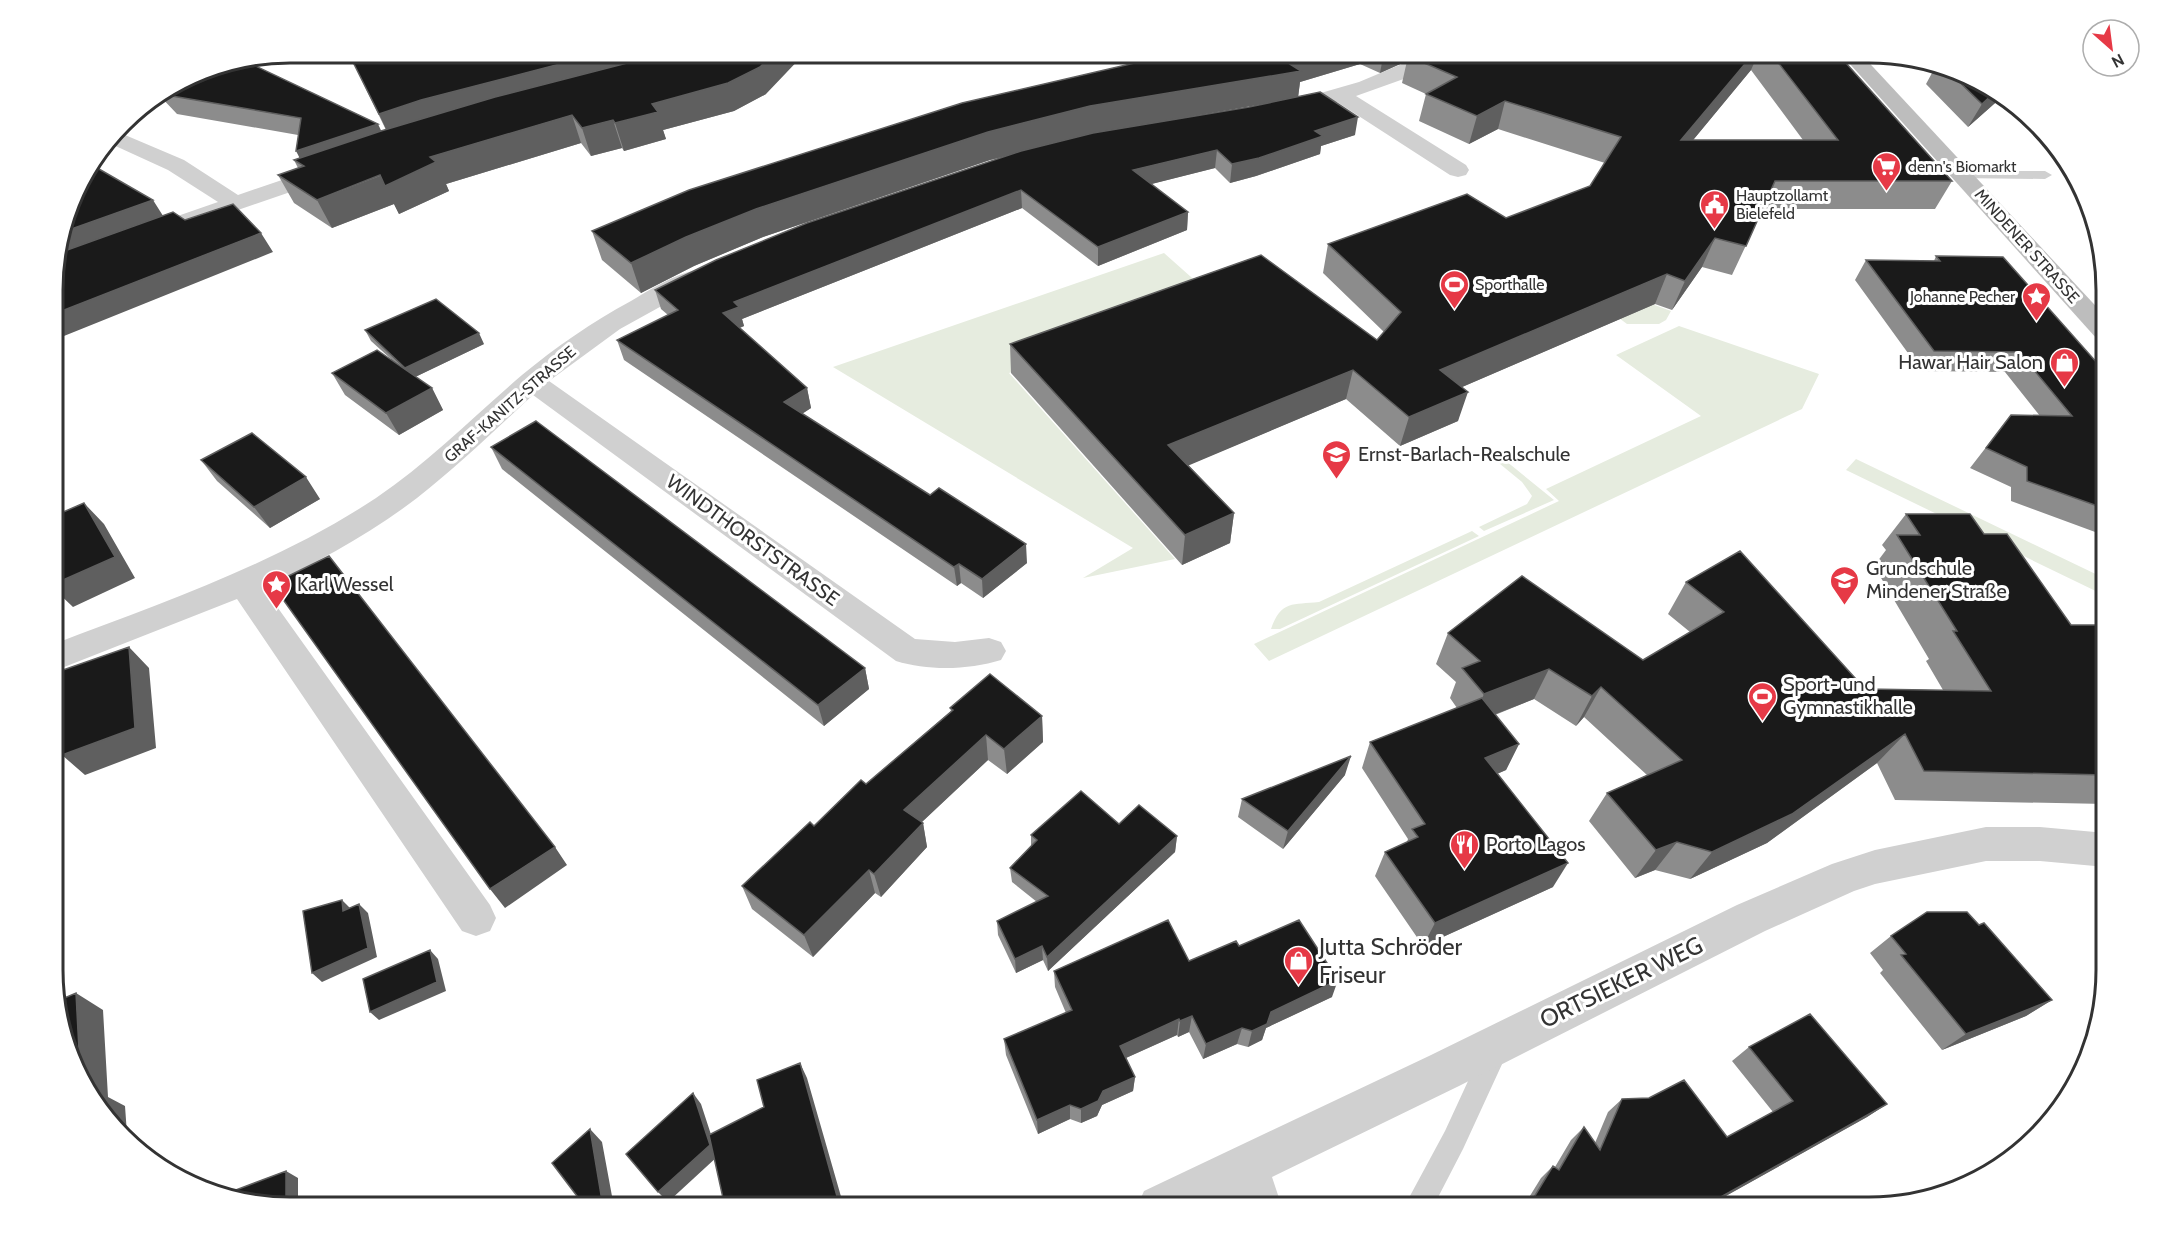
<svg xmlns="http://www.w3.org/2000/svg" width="2159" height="1260" font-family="Cabin,sans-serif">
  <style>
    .green { fill: #e6ecdf }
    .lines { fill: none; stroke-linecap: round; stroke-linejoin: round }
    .lane { fill: #d0d0d0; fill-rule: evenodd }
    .street { fill: #d0d0d0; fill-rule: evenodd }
    .secondary { fill: #bdbdbd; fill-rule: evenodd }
    .wall { fill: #8c8c8c; fill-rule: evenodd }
    .shaded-wall { fill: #5f5f5f }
    .building { fill: #1a1a1a; stroke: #5f5f5f; stroke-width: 1.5 }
    .labels { text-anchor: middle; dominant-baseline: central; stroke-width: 6; stroke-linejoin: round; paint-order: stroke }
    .far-poi-label { font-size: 16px; fill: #333; stroke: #fff; text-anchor: start }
    .far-street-label { font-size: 16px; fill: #333; stroke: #fff }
    .poi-label { font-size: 20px; fill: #333; stroke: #fff; text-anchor: start }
    .street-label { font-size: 20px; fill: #333; stroke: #fff }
    .near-poi-label { font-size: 24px; fill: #333; stroke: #fff; text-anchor: start }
    .near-street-label { font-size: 24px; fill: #333; stroke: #fff }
    .rim { fill: none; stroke: #333; stroke-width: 3 }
  </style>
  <rect width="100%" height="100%" fill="#fff"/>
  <path class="green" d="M1164,253L1200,285L1223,295L1009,373L1175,559L1083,578L1133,548L833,367Z
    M1551,267L1671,311L1666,320L1659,324H1627Z
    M1679,326L1819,374L1802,409L1269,661L1254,644L1559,501L1546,489L1701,416L1616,355Z
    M1490,448L1554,500L1484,531L1479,527L1527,504L1532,496L1522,482L1483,450Z
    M1856,459L2106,579V596L1846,470Z
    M1472,531L1479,536L1280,629H1271C1281,600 1293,605 1319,602Z"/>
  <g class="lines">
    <path class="lane" d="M1962,171H2045L2052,175L2045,179L1957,178L1955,175Z
      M1496,1036L1505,1040L1509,1049L1463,1149L1433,1207H1404L1445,1131L1487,1040Z"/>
    <path class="street" d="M1428,53H1452L1449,57L1412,76L1356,96L1466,165L1469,170L1466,175L1458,177L1450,175L1337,102L1286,115L1279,113L1276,109L1279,105L1359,82Z
      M118,132L184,160L238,195L326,165L334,167L337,172L334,177L151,240L143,238L139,233L143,228L218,202L168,170L109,143Z
      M696,270L705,272L708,277L705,282L620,329L549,381L915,639L955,642L989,638L1001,642L1006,651L1001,660C969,670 928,671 896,661L533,395C495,430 458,466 417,498C370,534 317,563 263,587L490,905L496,918L490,931L476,936L462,931L237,599L54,671V644C164,602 278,563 376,498C429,462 474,416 522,375C556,347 592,322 631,301C651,289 673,275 696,270Z
      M1986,827H2040L2106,833V867L2040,861H1986L1875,884L1854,891L1765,931L1459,1086L1272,1177L1282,1207H1236L1232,1196L1210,1207H1137L1144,1191L1429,1056L1737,905L1832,864L1875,850Z"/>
    <path class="secondary" d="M1840,53H1860L2106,317V341L2097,339Z"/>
  </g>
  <path class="wall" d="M348,52L766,94L734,111L663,130L666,139L624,151L622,148L591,156L581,143L446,184L449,191L399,214L394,204L332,228L294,203L278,175L298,168L294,160L299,158L298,135L177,114L159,95L199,70L381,131L386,130Z
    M1182,52H1836L1952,181L1935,209H1763L1732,275L1702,267L1672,310L1655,304L1462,387L1458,421L1400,446L1346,399L1188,465L1234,513L1230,543L1182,565L1011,373L1010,344L1377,340L1384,332L1323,273L1328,244L1506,218L1590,186L1605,163L1498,129L1469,144L1419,121L1426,94L1402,83L1407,61L1380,73L1360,64L1300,82L1298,97L1355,135L1321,146L1320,154L1256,176L1230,183L1215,168L1151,184L1188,212L1187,230L1098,266L1022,208L742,319L744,326L740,328L807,388L811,408L802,414L1027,563L983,598L961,583L957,586L624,360L617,340L668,315L661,309L655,290L1004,157L990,160L763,237L694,266L641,293L602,260L592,231ZM1751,70L1803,140H1693ZM1271,102L1249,107L1133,126Z
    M1933,61L1988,84L2003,96L1968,127L1926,84L1932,73L1929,69Z
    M1936,256L2106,373V384L2105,385L2106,387V536L2011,501V487L1970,468L2011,415L2040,416L2005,372L1921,371L1855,280L1866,260L1934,261Z
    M365,330L484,344L415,377L432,388L443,410L399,435L345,395L332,373L391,359L371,341Z
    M491,447L865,668L869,689L824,726L502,469Z
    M201,460L320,499L270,528L217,481Z
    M1906,514L1984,534L2071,625H2106V804L1895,800L1877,763L1767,843L1690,879L1655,870L1635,878L1589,821L1607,793L1647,775L1584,717L1576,726L1534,699L1495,715L1519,744L1506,770L1497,774L1553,887L1423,946L1375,876L1385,852L1407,842L1408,839L1362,768L1370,742L1457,708L1450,698L1456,682L1436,664L1448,633L1643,660L1690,632L1668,614L1686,582L1865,689L1943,690L1926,661L1929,659L1874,566L1886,550L1882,545Z
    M950,708L1042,716L1043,742L1007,774L988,760L921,823H923L927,847L881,897L875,893L813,957L752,909L742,886L866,784L951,711Z
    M1345,775L1283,849L1238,817L1242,799Z
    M1119,824L1177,836L1175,852L1048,971L1043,960L1016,973L998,935L997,921L1037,902L1012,882L1010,868L1031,846V835Z
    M1979,925L2052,1000L2026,1016L1942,1050L1880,973L1883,970L1870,953L1891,936Z
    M1239,946L1332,997L1266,1028L1262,1040L1248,1047L1237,1044L1203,1059L1189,1032L1178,1037L1177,1035L1126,1058L1135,1077L1133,1091L1102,1105L1097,1116L1081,1123L1070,1119L1038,1134L1006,1055L1004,1039L1066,1013L1055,987L1054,971L1189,961Z
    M1749,1047L1887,1104L1867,1117L1706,1207H1523L1541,1178L1553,1166L1555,1167L1571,1140L1584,1127L1595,1143L1608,1112L1622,1099L1727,1137L1773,1112L1732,1061Z"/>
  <path class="shaded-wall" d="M606,52H680L392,142L379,114L421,100Z
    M775,52H806L766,94L734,111L663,130L666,139L624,151L615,123L652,104Z
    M1314,52H1362L1360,64L1300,82L1298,98L1090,134L990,160L763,237L694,266L641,293L631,263L686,237L756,209L988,132L1090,106L1285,61Z
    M1384,52H1424L1408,56L1407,61L1380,73Z
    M1755,52H1759L1751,70L1670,168L1681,140Z
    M1996,91L2003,96L1968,127L1982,104Z
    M1505,101L1498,129L1469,144L1477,116Z
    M572,115L581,143L446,184L449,191L399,214L394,204L332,228L317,200L430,157Z
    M1358,117L1355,135L1321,146L1320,154L1256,176L1230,183L1232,164L1315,131Z
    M613,120L622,148L591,156L582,128Z
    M378,124L387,143L306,170L296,151Z
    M1217,150L1215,168L1132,189L1133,170Z
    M1021,190L1022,208L742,319L744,326L728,332L723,313L734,302Z
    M153,200L165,219L54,259L63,232Z
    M1188,212L1187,230L1098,266V247Z
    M261,233L273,252L54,340V314Z
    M1715,238L1702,267L1672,310L1685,281Z
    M1667,274L1655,304L1432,400L1440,370Z
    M479,333L484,344L411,379L405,368Z
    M1353,370L1346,399L1166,475L1168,445Z
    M432,388L443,410L399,435L386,413Z
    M807,388L811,408L789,422L784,402Z
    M1468,392L1458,421L1400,446L1409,417Z
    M306,477L320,499L270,528L254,507Z
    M84,503L104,524L135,578L73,607L54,589V584Z
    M1234,513L1230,543L1182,565L1185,535Z
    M1026,544L1027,563L983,598L982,579Z
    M959,564L961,583L957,586L954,567Z
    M129,647L149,668L156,748L85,775L62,755Z
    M865,668L869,689L824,726L818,705Z
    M1549,669L1534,699L1470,724L1484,694Z
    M1601,687L1584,717L1576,726L1592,696Z
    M1042,716L1043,742L1007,774L1004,749Z
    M1905,734L1877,763L1767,843L1690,879L1712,852Z
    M986,735L988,760L909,834L904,810Z
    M1519,744L1506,770L1473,784L1485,758Z
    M1351,756L1345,775L1283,849L1288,831Z
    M923,823L927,847L881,897L874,874Z
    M1177,836L1175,852L1048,971L1047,957Z
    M1677,842L1655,870L1635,878L1656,850Z
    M555,847L567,865L505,908L490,889Z
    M1568,863L1553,887L1423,946L1435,923Z
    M869,870L875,893L813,957L804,935Z
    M342,900L351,909L343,911Z
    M359,904L368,913L377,957L322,982L312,973Z
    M1042,946L1043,960L1016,973L1015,959Z
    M430,950L438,959L446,991L379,1020L370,1012Z
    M1338,980L1332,997L1266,1028L1262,1040L1248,1047L1252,1031L1271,1012Z
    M76,993L103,1010L108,1097L125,1106L127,1134L92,1102L80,1069Z
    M2052,1000L2026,1016L1942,1050L1966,1034Z
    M1192,1016L1189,1032L1178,1037L1180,1021Z
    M1179,1019L1177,1035L1119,1061L1120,1046Z
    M1242,1028L1237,1044L1203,1059L1206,1044Z
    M800,1063L807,1078L844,1207H840Z
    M1135,1077L1133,1091L1102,1105L1097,1116L1081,1123V1109L1103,1091Z
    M693,1093L701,1104L718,1156L668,1202L658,1192Z
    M1887,1104L1867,1117L1706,1207H1703Z
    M1070,1105V1119L1038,1134L1037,1120Z
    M590,1129L602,1142L614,1207H603Z
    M286,1171L298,1178V1207H286Z"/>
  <path class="building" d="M348,52H606L421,100L379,114Z
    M663,52H775L760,67L728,83L652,104L658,112L615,123L613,120L582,128L572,115L430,157L436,162L385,186L380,175L317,200L278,175L304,166L294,160L381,131L495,97L658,55Z
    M1182,52H1314L1285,61L1301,71L1090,106L988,132L756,209L686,237L631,263L592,231L689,190L962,103Z
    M1414,52H1755L1681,140H1838L1770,52H1836L1952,181H1775L1746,246L1715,238L1685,281L1667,274L1440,370L1468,392L1409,417L1353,370L1168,445L1234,513L1185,535L1010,344L1261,255L1377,340L1401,312L1328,244L1467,194L1506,218L1590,186L1621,137L1505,101L1477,116L1426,94L1457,77L1408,56Z
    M245,61L378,124L296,151L301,118L166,95L164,93L199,70Z
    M1943,66L1988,84L1996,91L1982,104Z
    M1320,92L1358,117L1315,131L1323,136L1259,158L1232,164L1217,150L1133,170L1188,212L1098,247L1021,190L734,302L739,307L723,313L807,388L784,402L930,495L939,488L1026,544L982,579L959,564L954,567L617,340L678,310L655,290L716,260L807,223L1021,151L1093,133L1249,107Z
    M92,165L153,200L63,232L77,185Z
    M233,204L261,233L54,314V259L56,254L173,212L185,220Z
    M1936,256L2003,257L2106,373V378H2099L2106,387V509L2027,481V467L1986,448L2011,415L2072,416L2019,352L1934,351L1866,260L1940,261Z
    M436,299L479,333L405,368L365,330Z
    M377,350L432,388L386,413L332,373Z
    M536,421L865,668L818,705L491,447Z
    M252,433L306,477L254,507L201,460Z
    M84,503L115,557L54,584V516Z
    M1906,514H1970L1984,534H2007L2071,625H2106V775L1924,771L1905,734L1792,814L1712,852L1677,842L1656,850L1607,793L1682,760L1601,687L1592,696L1549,669L1484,694L1462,668L1480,661L1448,633L1522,576L1643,660L1724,612L1686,582L1740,551L1865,689L1991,691L1953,631H1957L1897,535H1920Z
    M329,556L555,847L490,889L272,584Z
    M129,647L135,728L62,755L60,671Z
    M990,674L1042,716L1004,749L986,735L904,810L923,823L874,874L869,870L804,935L742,886L810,822L814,826L861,780L866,784L953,710L950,708Z
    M1482,698L1519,744L1485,758L1568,863L1435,923L1385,852L1418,837L1412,829L1425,824L1370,742Z
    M1351,756L1288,831L1242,799Z
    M1081,791L1119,824L1139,805L1177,836L1047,957L1042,946L1015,959L997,921L1048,896L1010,868L1037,840L1031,835Z
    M342,900L343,911L359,904L368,948L312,973L303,911Z
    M1927,912H1967L1979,925L1984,923L2052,1000L1966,1034L1901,955L1906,954L1891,936Z
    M1168,920L1189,961L1236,941L1239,946L1299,920L1338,980L1271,1012L1267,1024L1252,1031L1242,1028L1206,1044L1192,1016L1180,1021L1179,1019L1120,1046L1135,1077L1103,1091L1098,1101L1081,1109L1070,1105L1037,1120L1004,1039L1072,1010L1054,971Z
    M430,950L437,982L370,1012L363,979Z
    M76,993L80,1069L55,1002Z
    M1810,1014L1887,1104L1703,1207H1528L1553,1166L1559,1170L1584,1127L1600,1150L1622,1099L1649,1098L1684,1080L1727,1137L1793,1101L1749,1047Z
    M800,1063L840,1207H725L709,1135L764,1107L757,1080Z
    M98,1091L99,1108L92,1102L90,1095Z
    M693,1093L710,1145L658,1192L626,1154Z
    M590,1129L603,1207H549L577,1196L552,1163Z
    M286,1171V1207L228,1199L220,1196Z
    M1970,1176L1974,1180L1953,1186Z"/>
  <defs>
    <symbol id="supermarket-pin" viewBox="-11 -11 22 30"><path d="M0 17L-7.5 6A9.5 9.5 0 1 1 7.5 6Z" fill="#e63946" stroke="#fff"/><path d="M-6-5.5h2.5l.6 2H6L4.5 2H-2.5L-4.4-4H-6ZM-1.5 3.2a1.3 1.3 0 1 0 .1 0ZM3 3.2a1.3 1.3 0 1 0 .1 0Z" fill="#fff"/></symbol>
    <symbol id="civic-pin" viewBox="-11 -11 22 30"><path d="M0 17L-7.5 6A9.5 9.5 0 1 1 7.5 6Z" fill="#e63946" stroke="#fff"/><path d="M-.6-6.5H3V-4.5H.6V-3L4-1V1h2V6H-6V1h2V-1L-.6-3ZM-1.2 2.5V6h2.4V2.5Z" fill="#fff"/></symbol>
    <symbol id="stadium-pin" viewBox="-11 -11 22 30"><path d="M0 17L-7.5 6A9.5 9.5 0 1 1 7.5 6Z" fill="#e63946" stroke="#fff"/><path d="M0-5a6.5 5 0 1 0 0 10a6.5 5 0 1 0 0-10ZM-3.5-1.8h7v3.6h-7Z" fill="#fff"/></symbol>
    <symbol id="sight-pin" viewBox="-11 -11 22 30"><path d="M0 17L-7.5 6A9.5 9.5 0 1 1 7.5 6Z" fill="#e63946" stroke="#fff"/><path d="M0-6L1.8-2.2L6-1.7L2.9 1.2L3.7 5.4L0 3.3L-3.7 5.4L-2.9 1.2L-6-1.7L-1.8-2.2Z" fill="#fff"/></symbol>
    <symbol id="shop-pin" viewBox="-11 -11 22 30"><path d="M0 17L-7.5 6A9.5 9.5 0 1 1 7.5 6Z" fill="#e63946" stroke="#fff"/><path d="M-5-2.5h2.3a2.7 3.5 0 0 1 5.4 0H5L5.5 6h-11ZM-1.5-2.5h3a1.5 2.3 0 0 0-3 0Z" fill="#fff"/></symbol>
    <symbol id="school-pin" viewBox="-11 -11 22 30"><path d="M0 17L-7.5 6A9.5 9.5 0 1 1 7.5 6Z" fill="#e63946" stroke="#fff"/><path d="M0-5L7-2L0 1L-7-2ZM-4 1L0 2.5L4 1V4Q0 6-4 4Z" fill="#fff"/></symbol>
    <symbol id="restaurant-pin" viewBox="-11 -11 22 30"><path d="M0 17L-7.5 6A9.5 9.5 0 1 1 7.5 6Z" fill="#e63946" stroke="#fff"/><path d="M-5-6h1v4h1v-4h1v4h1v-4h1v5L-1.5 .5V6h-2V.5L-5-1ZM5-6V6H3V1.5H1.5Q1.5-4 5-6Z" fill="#fff"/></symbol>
  </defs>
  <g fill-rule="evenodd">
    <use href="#supermarket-pin" x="1870" y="150" width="33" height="45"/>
    <use href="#civic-pin" x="1698" y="188" width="33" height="45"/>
    <use href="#stadium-pin" x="1438" y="268" width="33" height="45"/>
    <use href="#sight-pin" x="2020" y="280" width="33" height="45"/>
    <use href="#shop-pin" x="2048" y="346" width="33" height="45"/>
    <use href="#school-pin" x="1320" y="438" width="33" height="45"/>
    <use href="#school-pin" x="1828" y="564" width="33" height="45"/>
    <use href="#sight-pin" x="260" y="568" width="33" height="45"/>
    <use href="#stadium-pin" x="1746" y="680" width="33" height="45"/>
    <use href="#restaurant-pin" x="1448" y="828" width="33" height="45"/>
    <use href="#shop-pin" x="1282" y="944" width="33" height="45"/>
  </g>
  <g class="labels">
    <g class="far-poi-label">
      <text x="1908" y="166">denn's Biomarkt</text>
      <text x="1736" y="195">Hauptzollamt<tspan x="1736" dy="18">Bielefeld</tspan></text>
      <text x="1475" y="284">Sporthalle</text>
      <text x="2015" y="296" text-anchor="end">Johanne Pecher</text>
    </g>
    <g class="far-street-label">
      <text transform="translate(2027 246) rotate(48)">MINDENER STRASSE</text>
      <text transform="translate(510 404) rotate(-41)">GRAF-KANITZ-STRASSE</text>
    </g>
    <g class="poi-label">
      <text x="2043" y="362" text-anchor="end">Hawar Hair Salon</text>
      <text x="1358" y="454">Ernst-Barlach-Realschule</text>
      <text x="1866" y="568">Grundschule<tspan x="1866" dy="23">Mindener Straße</tspan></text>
      <text x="297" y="584">Karl Wessel</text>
      <text x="1783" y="684">Sport- und<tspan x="1783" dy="23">Gymnastikhalle</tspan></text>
      <text x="1486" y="844">Porto Lagos</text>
    </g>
    <g class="street-label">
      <text transform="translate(753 540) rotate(36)">WINDTHORSTSTRASSE</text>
    </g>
    <g class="near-poi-label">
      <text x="1319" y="946">Jutta Schröder<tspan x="1319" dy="28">Friseur</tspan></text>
    </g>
    <g class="near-street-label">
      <text transform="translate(1621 982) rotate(-26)">ORTSIEKER WEG</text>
    </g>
  </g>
  <path d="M0 0H2159V1260H0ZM290 63H1869A227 227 0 0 1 2096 290V970A227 227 0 0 1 1869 1197H290A227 227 0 0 1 63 970V290A227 227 0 0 1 290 63Z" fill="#fff" fill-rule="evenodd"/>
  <path class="rim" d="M290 63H1869A227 227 0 0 1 2096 290V970A227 227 0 0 1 1869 1197H290A227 227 0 0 1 63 970V290A227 227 0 0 1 290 63Z"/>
  <g transform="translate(2111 48) rotate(152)"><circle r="28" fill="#ffffff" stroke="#adadad" stroke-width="1.5"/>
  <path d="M0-4.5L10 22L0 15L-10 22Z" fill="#e63946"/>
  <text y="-9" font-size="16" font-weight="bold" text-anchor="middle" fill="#333333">N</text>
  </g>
</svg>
